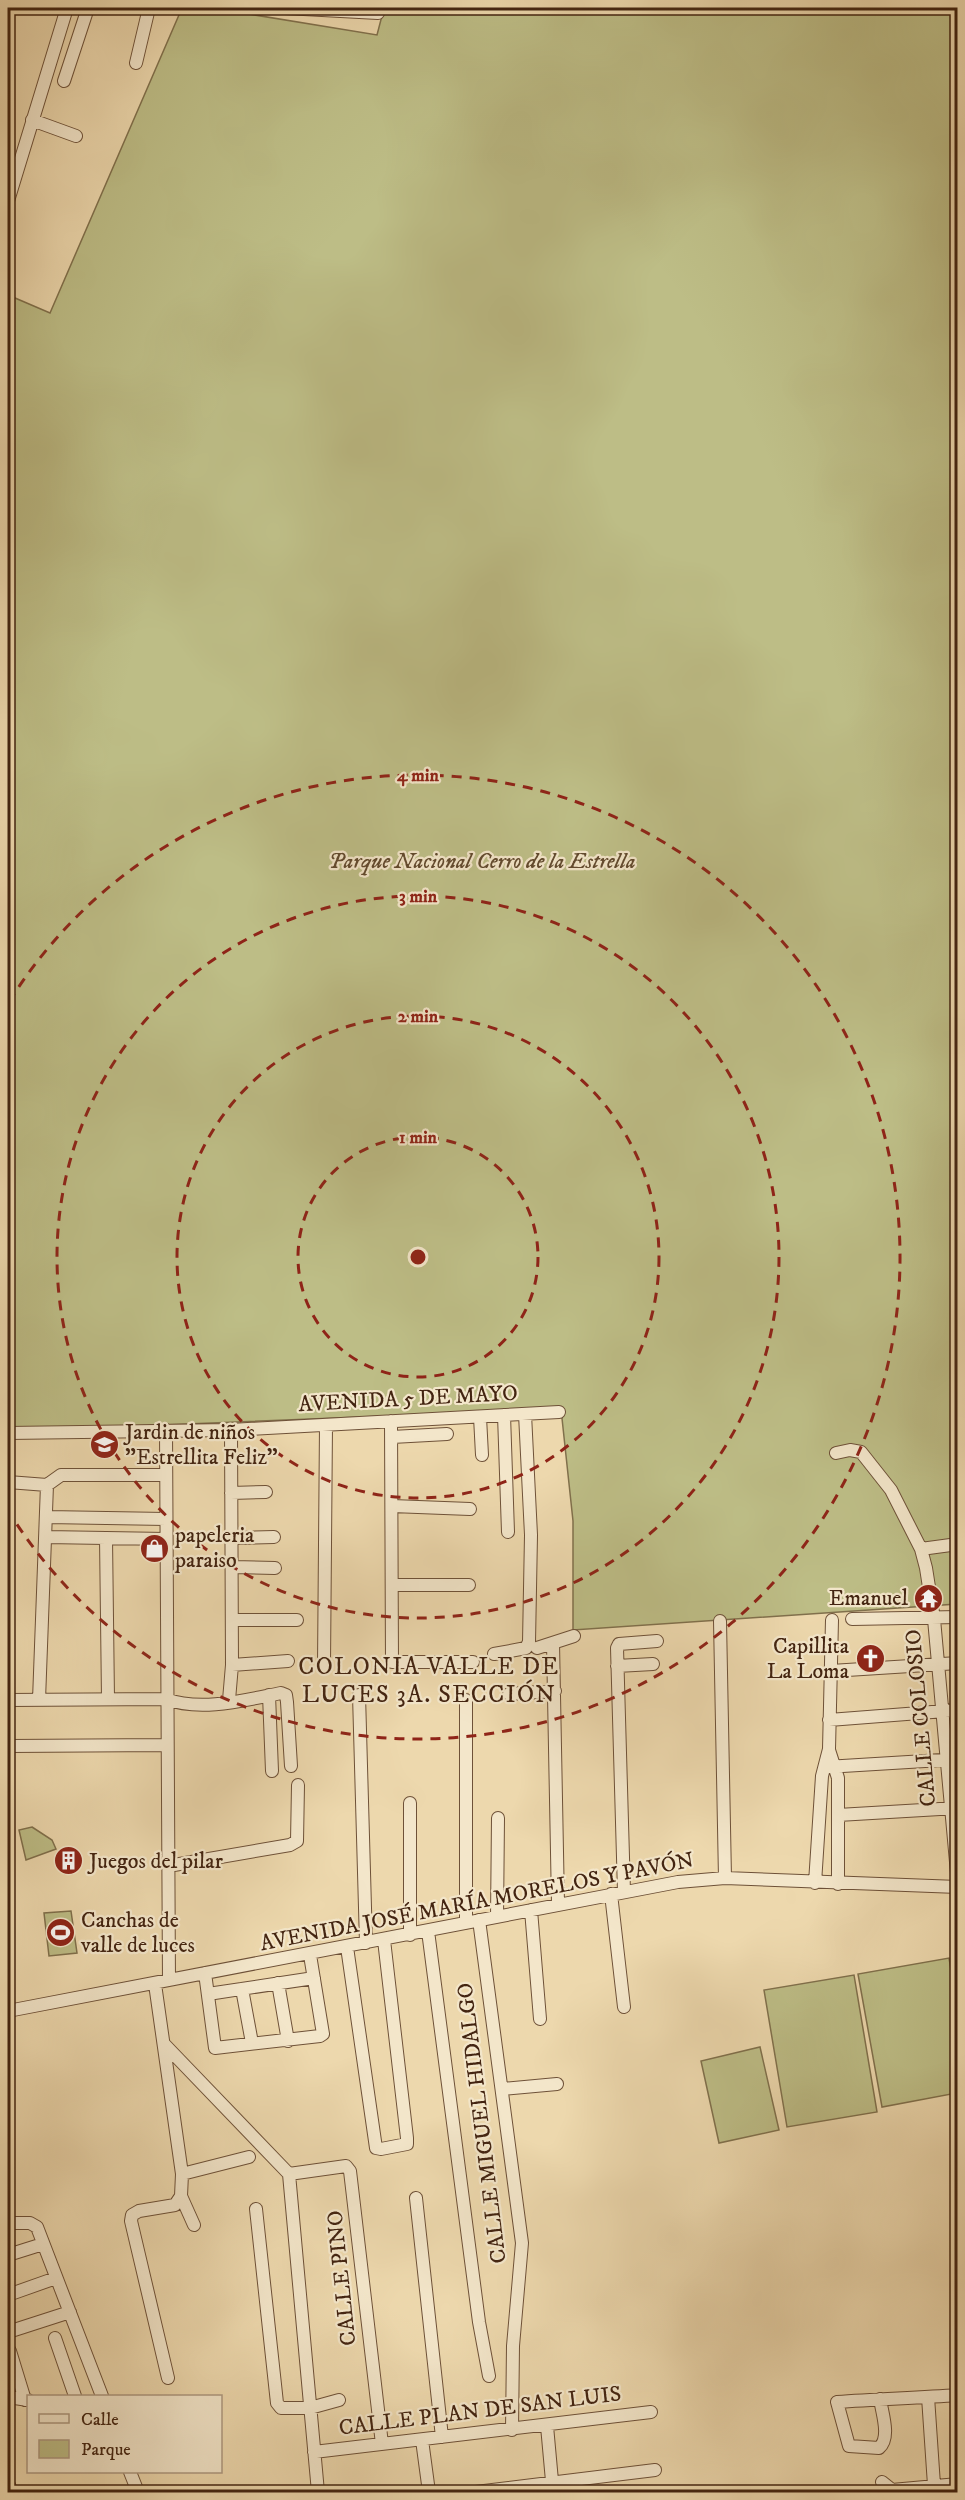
<svg xmlns="http://www.w3.org/2000/svg" width="965" height="2500" font-family="'IM FELL DW Pica',serif">
  <style>
    .green { fill: #bdbd86; stroke: #80704c; stroke-width: 1.5 }
    .lines { fill: none; stroke-linecap: round; stroke-linejoin: round }
    .minor-casing { stroke: #6e5138; stroke-width: 14 }
    .minor { stroke: #f3e6ca; stroke-width: 12 }
    .ring { fill: none; stroke: #8f2418; stroke-width: 3; stroke-dasharray: 10 8 }
    .labels { text-anchor: middle; dominant-baseline: central; stroke-width: 4.5; stroke-linejoin: round; paint-order: stroke }
    .park-label { font-size: 22px; font-style: italic; fill: #624a2e; stroke: #f3e6ca }
    .street-label { font-size: 22px; fill: #432411; stroke: #f3e6ca }
    .poi-label { font-size: 22px; fill: #432411; stroke: #f3e6ca; text-anchor: start }
    .neighbourhood-label { font-size: 24px; letter-spacing: 1.5px; fill: #432411; stroke: #f3e6ca }
    .centre { fill: #8f2418; stroke: #f3e6ca; stroke-width: 3 }
    .ring-label { font-size: 18px; text-anchor: middle; font-weight: bold; fill: #8f2418; stroke: #f3e6ca; stroke-width: 4.5; stroke-linejoin: round; paint-order: stroke }
  </style>
  <rect width="100%" height="100%" fill="#edd8ad"/>
  <filter id="stains"><feTurbulence type="fractalNoise" baseFrequency=".00333" numOctaves="4"/><feColorMatrix values="0 0 0 0 .2 0 0 0 0 .09 0 0 0 0 .02 0 0 0 .5 -.17"/></filter>
  <radialGradient id="worn" r=".72"><stop offset=".6" stop-color="#630" stop-opacity="0"/><stop offset="1" stop-color="#630" stop-opacity=".3"/></radialGradient>
  <path class="green" d="M182,8H212L377,35L384,8H957V1604L573,1630V1521L561,1409L8,1431V295L50,313Z
    M32,1827L52,1840L56,1849L26,1860L19,1830Z
    M71,1911L77,1953L49,1956L44,1913Z
    M949,1958L957,2005V2093L882,2107L858,1974Z
    M854,1975L877,2112L787,2127L764,1990Z
    M760,2047L779,2130L719,2143L701,2061Z"/>
  <g class="lines">
    <defs>
      <path id="minor" d="M285,8L378,13
        M136,63L149,8
        M64,81L88,8
        M32,120L76,136
        M8,201L67,8
        M504,1415L508,1532
        M480,1417L482,1455
        M391,1421L392,1662H473
        M166,1430L169,1980
        M8,1433L231,1430L559,1412
        M392,1437L447,1434
        M836,1453L850,1450L861,1452L891,1490L921,1549L926,1568L934,1619L958,1884
        M8,1482L47,1485L61,1475H165
        M231,1493L266,1492
        M392,1506L470,1509
        M47,1517L166,1519
        M46,1537L166,1539
        M106,1538L108,1699
        M232,1538L274,1537
        M921,1549L958,1544
        M232,1567L275,1568
        M393,1585H469
        M852,1619L958,1617
        M232,1620H297
        M720,1621L725,1878
        M553,1643L558,1904
        M537,1648L574,1636
        M494,1654L526,1648L529,1642L531,1535L525,1414
        M232,1665L288,1661
        M324,1665L326,1425
        M617,1666L653,1664
        M831,1671L958,1663
        M509,1694L555,1691
        M269,1695L272,1771
        M359,1695L366,1943
        M8,1700L166,1699C201,1712 245,1700 281,1693L286,1695L287,1702L291,1766
        M39,1700L47,1485
        M229,1700L232,1665L231,1430
        M466,1700V1923
        M829,1720L958,1710
        M8,1746L167,1745
        M829,1750L838,1778V1884
        M826,1767L958,1759
        M410,1803V1935
        M838,1815L957,1808
        M168,1866L290,1845L297,1841L298,1785
        M815,1883L822,1776L829,1749L832,1620
        M624,1892L617,1648L619,1644L657,1641
        M611,1894L624,2007
        M531,1910L540,2019
        M497,1917L498,1818
        M479,1920L522,2243L513,2346L512,2430
        M428,1931L479,2322L489,2376
        M347,1947L376,2148L381,2149L407,2144V2138L384,1940
        M205,1973L215,2048L320,2036L323,2034L310,1955
        M278,1983L288,2041
        M155,1984L182,2174L181,2196L194,2225
        M242,1989L252,2043
        M208,1994L314,1978
        M8,2011L678,1882L725,1878L958,1887
        M165,2045L289,2174L318,2492
        M502,2089L557,2084
        M182,2174L249,2157
        M289,2174L346,2166L350,2171L382,2444
        M416,2198L442,2437
        M256,2209L277,2403L281,2408H310L339,2400
        M13,2223H30L37,2227L102,2396
        M8,2255L43,2244
        M8,2295L56,2278
        M8,2332L70,2312
        M55,2338L75,2396
        M10,2351L25,2400
        M168,2378L131,2221L132,2215L139,2211L175,2205L181,2196
        M8,2397L28,2400
        M928,2397L934,2485
        M880,2399C882,2413 891,2438 879,2448L849,2446L837,2402C877,2399 917,2398 958,2395
        M547,2426L553,2492
        M422,2440L429,2492
        M314,2452L651,2412
        M130,2472L138,2492
        M882,2482L892,2490L958,2484
        M8,2483L12,2492
        M476,2492L655,2470"/>
    </defs>
    <use href="#minor" class="minor-casing"/>
    <use href="#minor" class="minor"/>
  </g>
  <g class="ring">
    <circle cx="418" cy="1257" r="120"/>
    <circle cx="418" cy="1257" r="241"/>
    <circle cx="418" cy="1257" r="361"/>
    <path d="M9 1002A482 482 0 1 1 9 1512"/>
  </g>
  <defs>
    <symbol id="school-disc" viewBox="-11 -11 22 22"><circle r="9.5" fill="#8f2418" stroke="#f3e6ca"/><path d="M0-5L7-2L0 1L-7-2ZM-4 1L0 2.5L4 1V4Q0 6-4 4Z" fill="#fff"/></symbol>
    <symbol id="shop-disc" viewBox="-11 -11 22 22"><circle r="9.5" fill="#8f2418" stroke="#f3e6ca"/><path d="M-5-2.5h2.3a2.7 3.5 0 0 1 5.4 0H5L5.5 6h-11ZM-1.5-2.5h3a1.5 2.3 0 0 0-3 0Z" fill="#fff"/></symbol>
    <symbol id="temple-disc" viewBox="-11 -11 22 22"><circle r="9.5" fill="#8f2418" stroke="#f3e6ca"/><path d="M0-6L5-2H3V0L6.5 2.5H4V6H1.5V3h-3V6H-4V2.5H-6.5L-3 0V-2H-5Z" fill="#fff"/></symbol>
    <symbol id="church-disc" viewBox="-11 -11 22 22"><circle r="9.5" fill="#8f2418" stroke="#f3e6ca"/><path d="M-1.2-6h2.4v3.5h3.3v2.4h-3.3V6h-2.4V-.1h-3.3v-2.4h3.3Z" fill="#fff"/></symbol>
    <symbol id="building-disc" viewBox="-11 -11 22 22"><circle r="9.5" fill="#8f2418" stroke="#f3e6ca"/><path d="M-4-6H4V6H1V3H-1V6H-4ZM-2.5-4.3h1.7v1.8h-1.7ZM.8-4.3h1.7v1.8H.8ZM-2.5-1h1.7V.8h-1.7ZM.8-1h1.7V.8H.8Z" fill="#fff"/></symbol>
    <symbol id="stadium-disc" viewBox="-11 -11 22 22"><circle r="9.5" fill="#8f2418" stroke="#f3e6ca"/><path d="M0-5a6.5 5 0 1 0 0 10a6.5 5 0 1 0 0-10ZM-3.5-1.8h7v3.6h-7Z" fill="#fff"/></symbol>
  </defs>
  <g fill-rule="evenodd">
    <use href="#school-disc" x="88" y="1428" width="33" height="33"/>
    <use href="#shop-disc" x="138" y="1532" width="33" height="33"/>
    <use href="#temple-disc" x="912" y="1582" width="33" height="33"/>
    <use href="#church-disc" x="854" y="1642" width="33" height="33"/>
    <use href="#building-disc" x="52" y="1844" width="33" height="33"/>
    <use href="#stadium-disc" x="44" y="1916" width="33" height="33"/>
  </g>
  <g class="labels">
    <g class="park-label">
      <text x="482" y="861">Parque Nacional Cerro de la Estrella</text>
    </g>
    <g class="street-label">
      <text transform="translate(408 1399) rotate(-3)">AVENIDA 5 DE MAYO</text>
      <text transform="translate(921 1718) rotate(-95)">CALLE COLOSIO</text>
      <text transform="translate(477 1902) rotate(-11)">AVENIDA JOSÉ MARÍA MORELOS Y PAVÓN</text>
      <text transform="translate(482 2123) rotate(-97)">CALLE MIGUEL HIDALGO</text>
      <text transform="translate(342 2278) rotate(-96)">CALLE PINO</text>
      <text transform="translate(480 2411) rotate(-7)">CALLE PLAN DE SAN LUIS</text>
    </g>
    <g class="poi-label">
      <text x="125" y="1432">Jardin de niños<tspan x="125" dy="25">"Estrellita Feliz"</tspan></text>
      <text x="175" y="1535">papeleria<tspan x="175" dy="25">paraiso</tspan></text>
      <text x="908" y="1598" text-anchor="end">Emanuel</text>
      <text x="849" y="1646" text-anchor="end">Capillita<tspan x="849" dy="25">La Loma</tspan></text>
      <text x="89" y="1861">Juegos del pilar</text>
      <text x="81" y="1920">Canchas de<tspan x="81" dy="25">valle de luces</tspan></text>
    </g>
    <g class="neighbourhood-label">
      <text x="429" y="1667">COLONIA VALLE DE<tspan x="429" dy="28">LUCES 3A. SECCIÓN</tspan></text>
    </g>
  </g>
  <circle cx="418" cy="1257" r="9" class="centre"/>
  <g class="ring-label">
    <text x="418" y="781">4 min</text>
    <text x="418" y="902">3 min</text>
    <text x="418" y="1022">2 min</text>
    <text x="418" y="1143">1 min</text>
  </g>
  <rect width="965" height="2500" fill="none" stroke="#edd8ad" stroke-width="30"/>
  <rect x="9" y="9" width="947" height="2482" fill="none" stroke="#432411" stroke-width="3"/>
  <rect x="15" y="15" width="935" height="2470" fill="none" stroke="#432411" stroke-width="1.5"/>
  <rect x="27" y="2395" width="195" height="78" fill="#f3e6ca" stroke="#ad9880" stroke-width="1.5"/>
  <rect x="39" y="2414" width="30" height="9" fill="#f3e6ca" stroke="#ad9880" stroke-width="1.5"/>
  <text x="81" y="2425" font-size="18" fill="#432411">Calle</text>
  <rect x="39" y="2440" width="30" height="18" fill="#bdbd86" stroke="#ad9880" stroke-width="1.5"/>
  <text x="81" y="2455" font-size="18" fill="#432411">Parque</text>
  <rect width="100%" height="100%" filter="url(#stains)"/>
  <rect width="100%" height="100%" fill="url(#worn)"/>
</svg>
